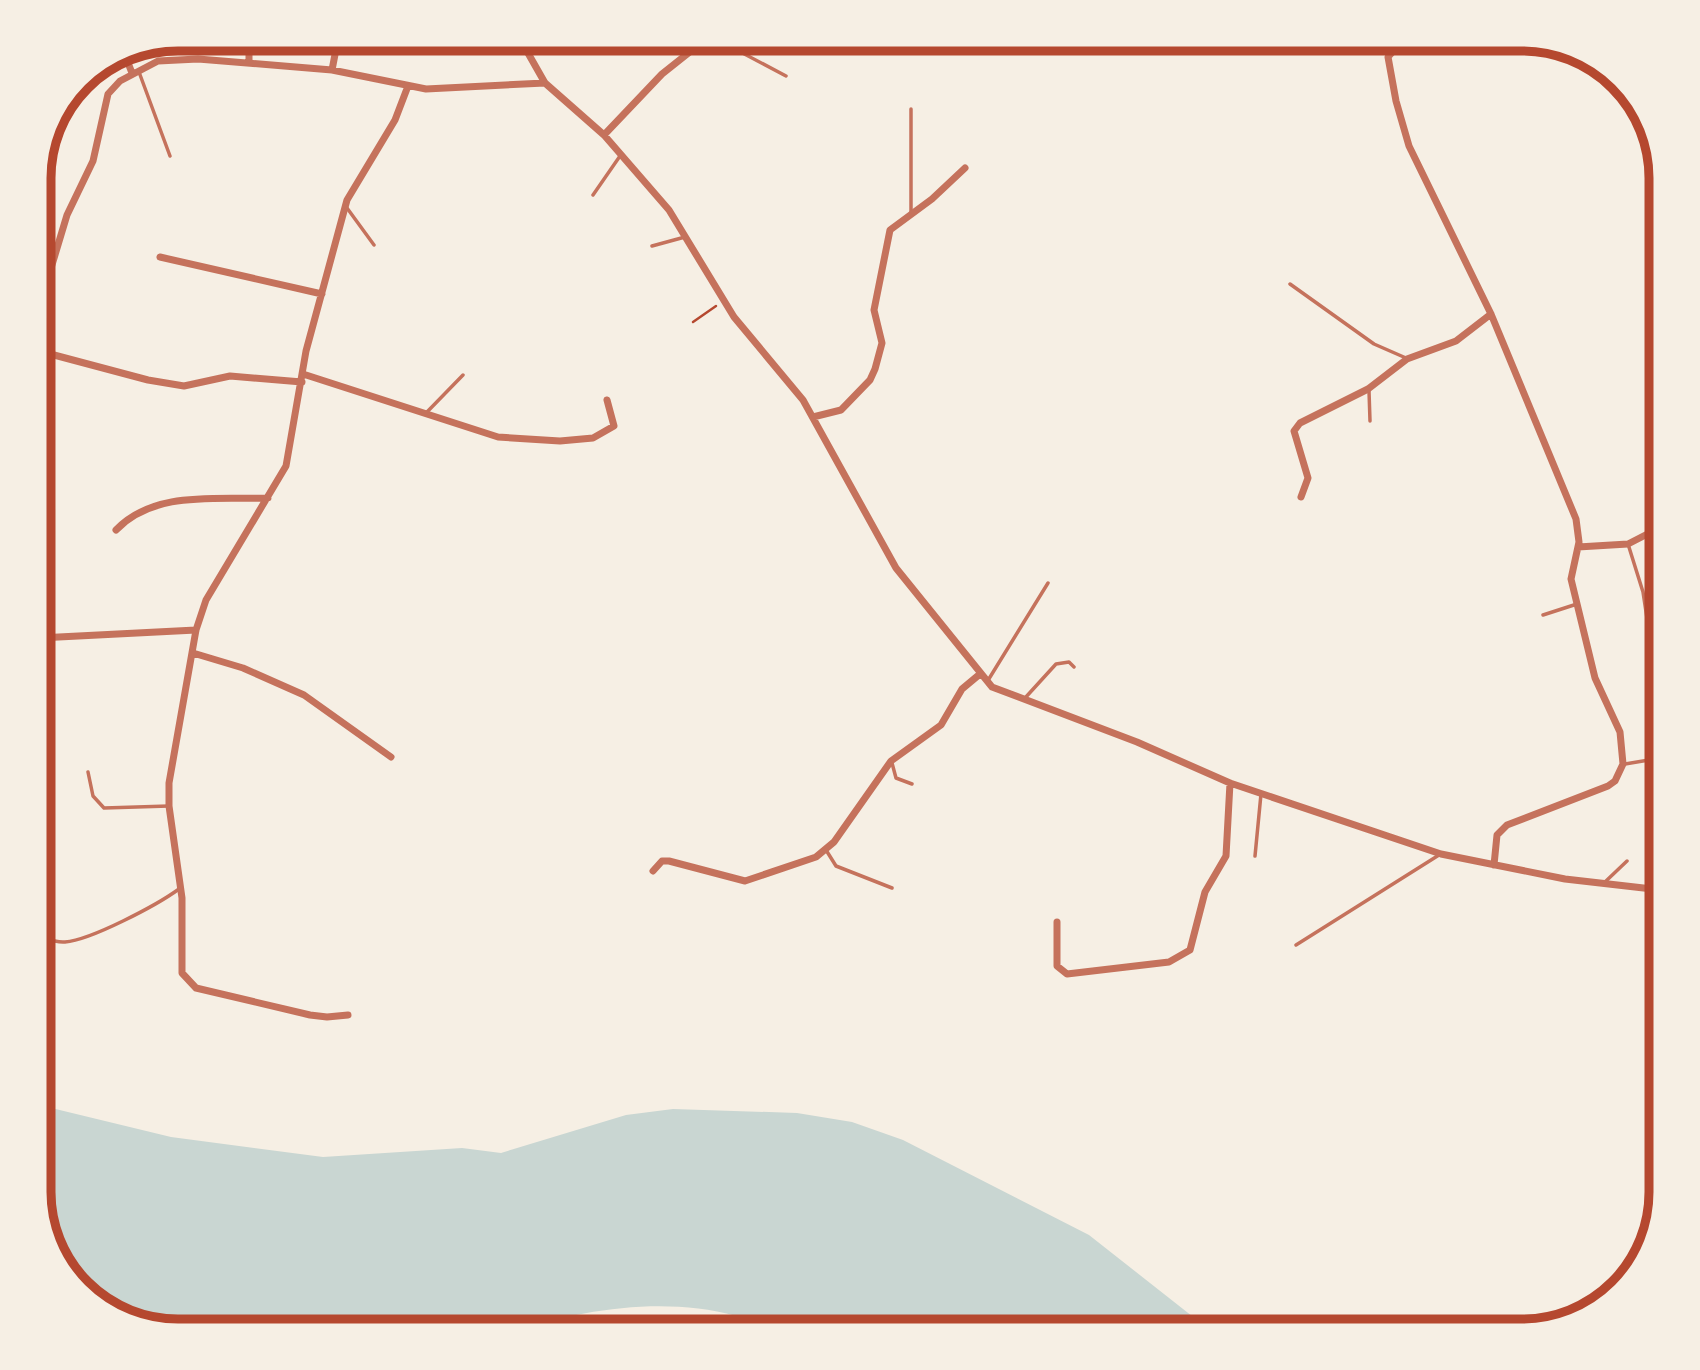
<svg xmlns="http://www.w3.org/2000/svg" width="1700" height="1370" font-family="'Zilla Slab',serif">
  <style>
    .water { fill: #c9d6d2 }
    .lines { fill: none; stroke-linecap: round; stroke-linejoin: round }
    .path { stroke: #b5482f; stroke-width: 2.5 }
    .service { stroke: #c5725c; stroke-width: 3.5 }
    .minor { stroke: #c5725c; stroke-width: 7 }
    .rim { fill: none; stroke: #b5482f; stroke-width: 9 }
  </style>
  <rect width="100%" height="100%" fill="#f6efe4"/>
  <path class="water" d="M39,1105L171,1137L323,1157L462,1148L501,1153L626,1115L673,1109L797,1113L852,1122L903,1140L1089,1235L1211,1331H776C763,1326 749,1319 736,1316C663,1296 582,1310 512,1331H177L86,1297L53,1254L39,1201Z"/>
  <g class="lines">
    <path class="path" d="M693,322L716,306"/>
    <path class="service" d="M704,42L733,48L786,76
      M139,72L170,156
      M593,195L620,156
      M347,208L374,245
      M911,212V109
      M652,246L685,237
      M1290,284L1374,344L1406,358
      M1369,391L1370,421
      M426,413L463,375
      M1628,544L1643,592L1648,625
      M1543,615L1577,604
      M987,682L1048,583
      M1025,698L1056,664L1069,662L1074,667
      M892,763L896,778L912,784
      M1625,764L1661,758
      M88,772L93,796L104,808L169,806
      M826,850L836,866L892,888
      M1255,856L1261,794
      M1606,881L1627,861
      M1653,888L1661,869
      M39,936C48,939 56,943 65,942C91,940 157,905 179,889
      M1296,945L1439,855"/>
    <path class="minor" d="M520,39L545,83L604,135L669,210L734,317L803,400L896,568L992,687L1137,742L1230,783L1441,854L1565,879L1661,890
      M1404,39L1388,57L1396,101L1409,146L1491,314L1576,519L1579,542L1571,579L1595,678L1620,732L1623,764L1615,781L1608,786L1507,825L1497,835L1494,865
      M123,50L132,73
      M249,63V39
      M332,70L338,39
      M604,135L662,74L706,39
      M160,257L322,294
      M39,308L67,215L93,161L108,94L120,81L158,61L198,59L332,70L426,89L545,83
      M39,351L148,380L184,386L230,376L302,382
      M303,374L498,437L560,441L593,438L614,426L607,400
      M813,417L841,410L870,380L875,369L882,343L874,310L890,230L932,199L965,168
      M1301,497L1308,478L1294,431L1300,423L1368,389L1407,359L1456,341L1491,314
      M116,530C154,490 217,500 268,498
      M1578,547L1628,544L1661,527
      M39,638L196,630
      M193,653L243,668L304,695L391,757
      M653,871L662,861H669L745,881L816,857L834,842L891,761L941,725L962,689L980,674
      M1057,922V966L1067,974L1169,962L1190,950L1205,892L1226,856L1230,783
      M348,1015L327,1017L310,1015L196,988L182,973V898L169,806V783L196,630L206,600L286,466L306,351L347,200L395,120L408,86"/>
  </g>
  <path d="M0 0H1700V1370H0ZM178 51H1522A127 127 0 0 1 1649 178V1192A127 127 0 0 1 1522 1319H178A127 127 0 0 1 51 1192V178A127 127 0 0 1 178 51Z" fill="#f6efe4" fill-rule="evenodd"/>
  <path class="rim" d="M178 51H1522A127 127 0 0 1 1649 178V1192A127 127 0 0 1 1522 1319H178A127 127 0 0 1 51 1192V178A127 127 0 0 1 178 51Z"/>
</svg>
